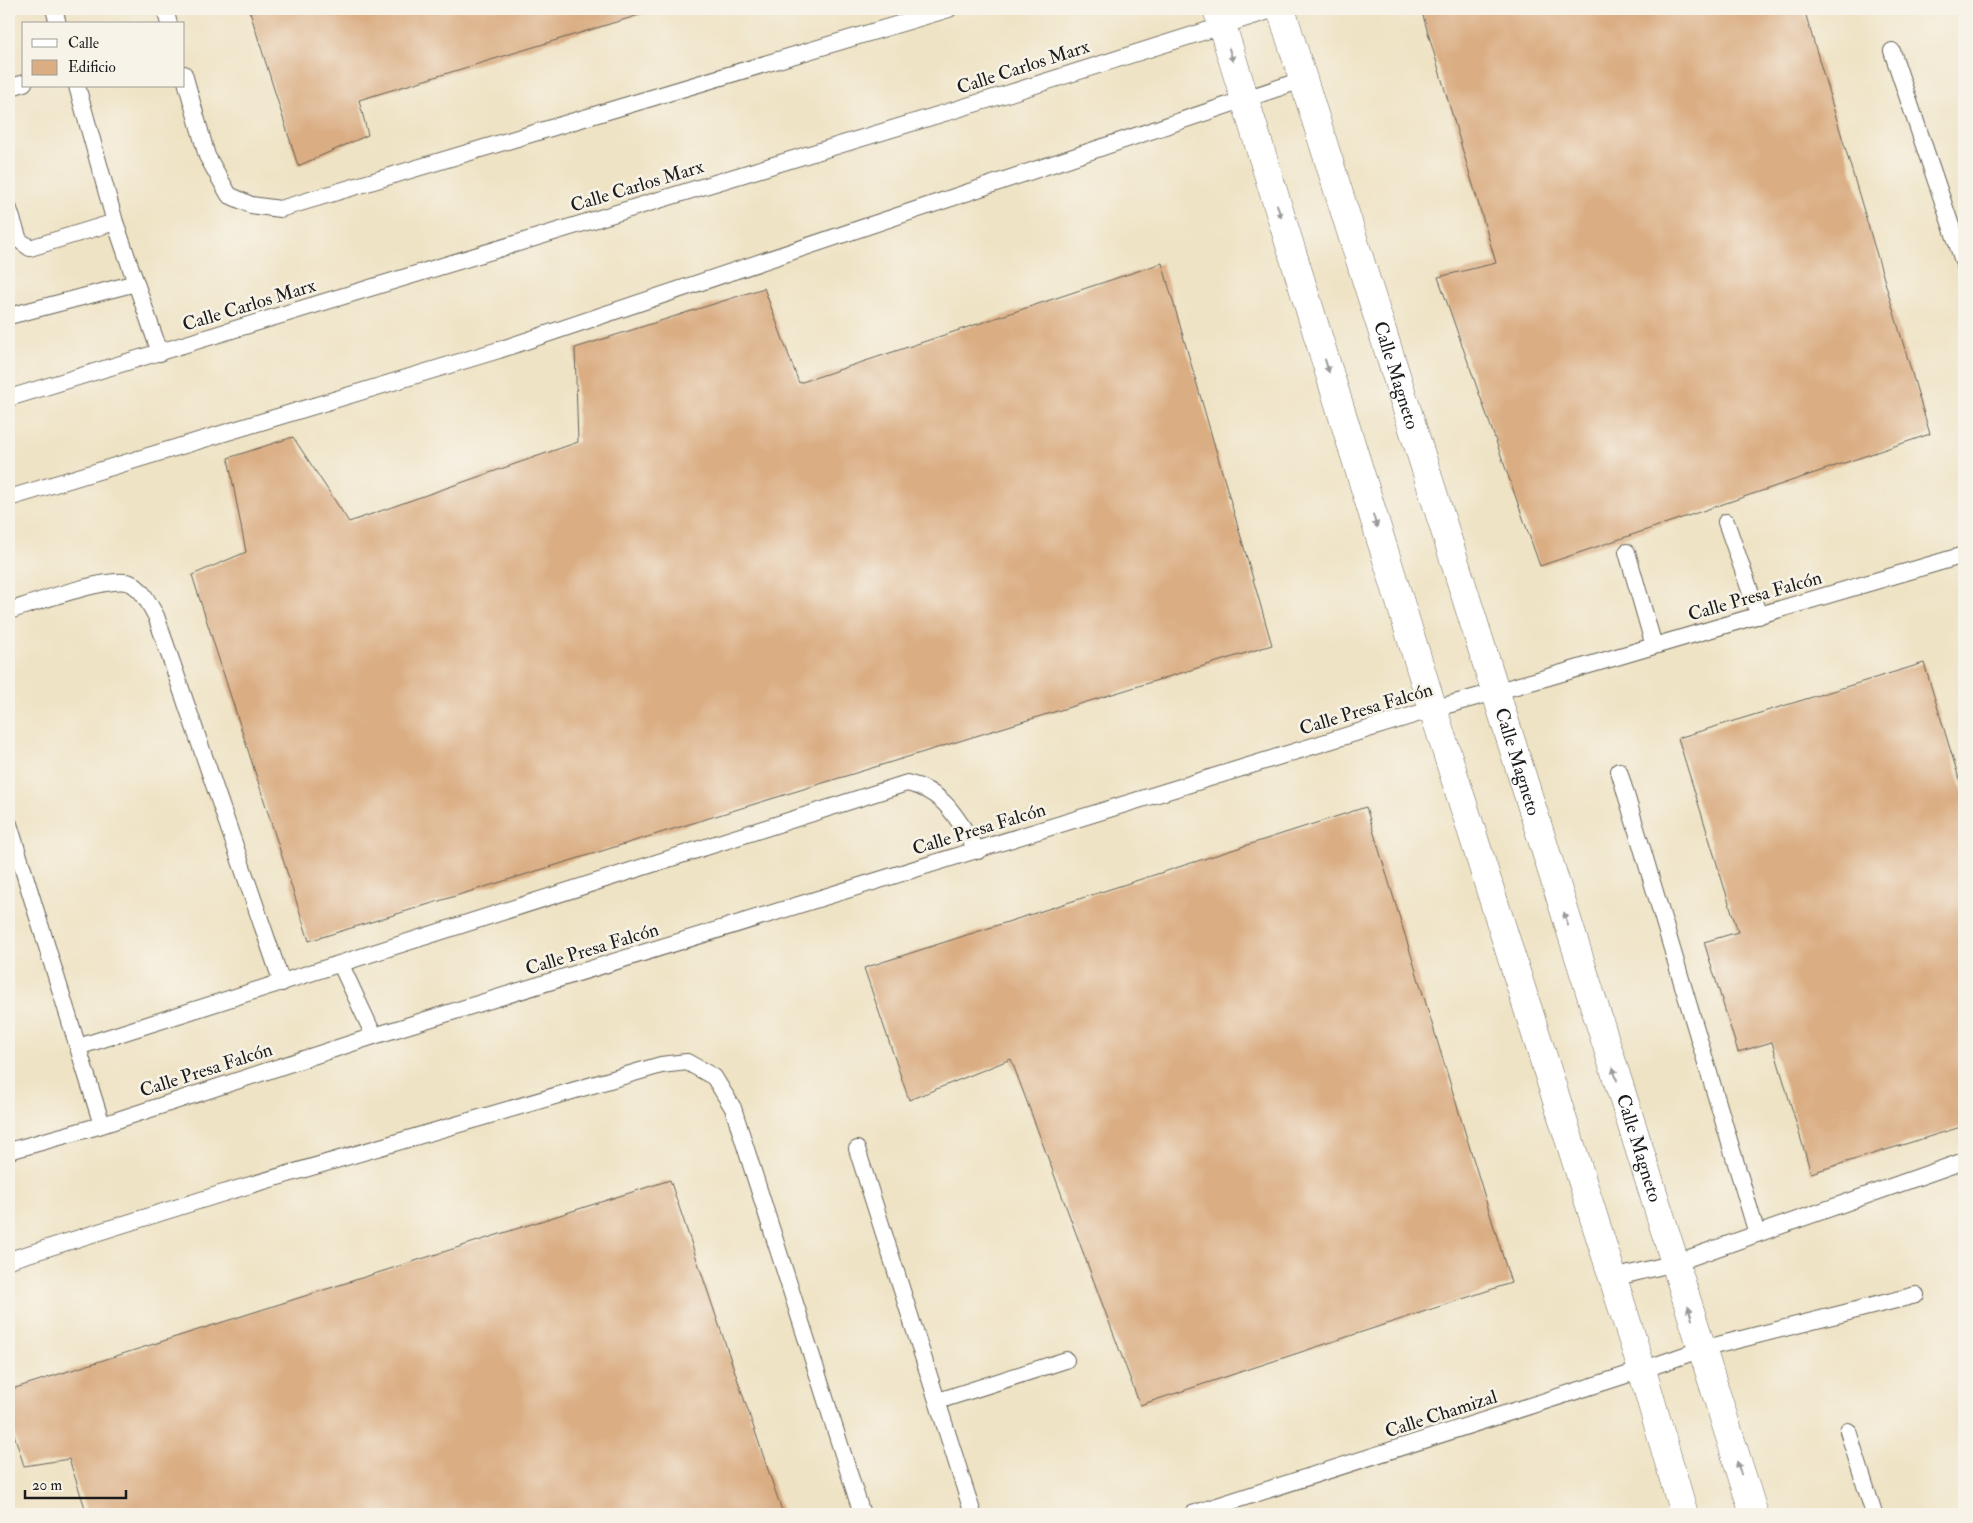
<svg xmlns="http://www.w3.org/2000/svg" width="1973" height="1523" font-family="'IM FELL Double Pica',serif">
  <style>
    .building { fill: #daad83 }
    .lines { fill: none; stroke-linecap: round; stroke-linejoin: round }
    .service-casing { stroke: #666257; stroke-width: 18 }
    .secondary-casing { stroke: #666257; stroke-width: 29 }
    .service { stroke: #fff; stroke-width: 16 }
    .secondary { stroke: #fff; stroke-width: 28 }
    .oneway { fill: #999 }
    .labels { text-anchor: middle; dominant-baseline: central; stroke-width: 5; stroke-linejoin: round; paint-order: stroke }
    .street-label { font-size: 19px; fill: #1c1c1c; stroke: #f7f3e8 }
  </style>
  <rect width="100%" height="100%" fill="#f7f3e8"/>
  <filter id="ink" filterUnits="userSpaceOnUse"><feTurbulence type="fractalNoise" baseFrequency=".02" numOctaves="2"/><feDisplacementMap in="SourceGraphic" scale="10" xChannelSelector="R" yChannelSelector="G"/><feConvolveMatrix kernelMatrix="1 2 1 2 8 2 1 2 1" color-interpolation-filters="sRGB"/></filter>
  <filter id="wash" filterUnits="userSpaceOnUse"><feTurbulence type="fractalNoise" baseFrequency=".0096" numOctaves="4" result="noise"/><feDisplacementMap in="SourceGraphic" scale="20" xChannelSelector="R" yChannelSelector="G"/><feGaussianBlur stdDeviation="1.12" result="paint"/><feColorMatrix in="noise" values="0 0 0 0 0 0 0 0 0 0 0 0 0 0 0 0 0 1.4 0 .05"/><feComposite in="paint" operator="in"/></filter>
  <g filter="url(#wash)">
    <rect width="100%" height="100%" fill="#efe3c5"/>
    <g id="blocks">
      <path class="building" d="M249,9H659L359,100L368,135L298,166Z
        M1421,9H1804L1930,434L1540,566L1438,277L1496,263Z
        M1162,263L1272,645L309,941L192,575L246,552L228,458L293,437L349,522L578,442L575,348L764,288L799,383Z
        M1924,663L1964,795V1126L1811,1173L1772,1042L1738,1052L1704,942L1738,932L1678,738Z
        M1366,807L1511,1283L1140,1405L1011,1059L909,1100L864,968Z
        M670,1180L783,1514H87L69,1459L24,1466L9,1418V1390Z"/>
    </g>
  </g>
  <g filter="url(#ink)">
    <use href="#blocks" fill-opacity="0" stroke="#666257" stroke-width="1"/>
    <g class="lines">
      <defs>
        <path id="service" d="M54,9L58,24
          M165,9L169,24
          M1892,51L1964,264
          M184,74L207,156L229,195L251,205L280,209L949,9
          M77,86L115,222L160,353
          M9,88L24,83
          M9,209L19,240L30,248L115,222
          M9,316L136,283
          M9,398L1010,93L1275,9
          M9,498L499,350L1305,79
          M1726,522L1759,616
          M1627,552L1654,646
          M9,611C31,604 111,575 130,583C143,589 149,604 156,616L282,983
          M1619,771L1757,1234
          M9,824L102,1125
          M341,965L374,1036
          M78,1047L907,783C947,792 957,820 978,851
          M857,1149L973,1514
          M9,1151L102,1125L374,1036L1433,709L1545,678L1964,555
          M9,1260L230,1191L661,1065L687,1062L714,1077L733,1108L862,1514
          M1613,1278L1675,1263L1964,1161
          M938,1401L1066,1360
          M1848,1431L1874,1514
          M1192,1514L1642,1370L1702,1349L1916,1295"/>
        <g id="secondary">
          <path d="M1217,9L1433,709L1642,1370L1684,1514"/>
          <path id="s1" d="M1281,9L1754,1514"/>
        </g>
      </defs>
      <use href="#service" class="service-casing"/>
      <use href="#secondary" class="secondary-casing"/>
      <use href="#service" class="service"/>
      <use href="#secondary" class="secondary"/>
    </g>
    <defs><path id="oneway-solid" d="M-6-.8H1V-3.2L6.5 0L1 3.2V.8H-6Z" transform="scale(1.25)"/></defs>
    <g class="oneway">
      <use href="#oneway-solid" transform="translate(1231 55) rotate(73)"/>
      <use href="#oneway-solid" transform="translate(1279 211) rotate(73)"/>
      <use href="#oneway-solid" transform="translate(1327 366) rotate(73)"/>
      <use href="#oneway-solid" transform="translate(1375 521) rotate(73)"/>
      <use href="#oneway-solid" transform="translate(1566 919) rotate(-107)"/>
      <use href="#oneway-solid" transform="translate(1615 1074) rotate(-107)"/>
      <use href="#oneway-solid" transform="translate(1690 1313) rotate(-107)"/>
      <use href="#oneway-solid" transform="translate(1739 1468) rotate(-107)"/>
    </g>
  </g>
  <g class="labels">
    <g class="street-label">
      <text transform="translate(1023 67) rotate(-18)">Calle Carlos Marx</text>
      <text transform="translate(637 186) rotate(-17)">Calle Carlos Marx</text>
      <text transform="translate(249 305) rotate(-17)">Calle Carlos Marx</text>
      <text stroke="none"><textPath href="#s1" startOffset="384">Calle Magneto</textPath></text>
      <text transform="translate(1755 596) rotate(-16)">Calle Presa Falcón</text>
      <text transform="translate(1366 709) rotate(-17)">Calle Presa Falcón</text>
      <text stroke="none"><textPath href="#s1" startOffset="789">Calle Magneto</textPath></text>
      <text transform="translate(979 829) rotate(-17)">Calle Presa Falcón</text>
      <text transform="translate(592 949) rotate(-17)">Calle Presa Falcón</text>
      <text transform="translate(206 1070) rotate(-18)">Calle Presa Falcón</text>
      <text stroke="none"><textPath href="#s1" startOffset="1194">Calle Magneto</textPath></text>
      <text transform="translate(1441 1414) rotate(-18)">Calle Chamizal</text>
    </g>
  </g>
  <rect width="1973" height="1523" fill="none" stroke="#f7f3e8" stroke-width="30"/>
  <rect x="22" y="22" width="162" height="65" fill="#f7f3e8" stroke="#9f9d96"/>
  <rect x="32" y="39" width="25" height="8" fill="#ffffff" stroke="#9f9d96"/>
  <text x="68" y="48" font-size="15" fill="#1c1c1c">Calle</text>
  <rect x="32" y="60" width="25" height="15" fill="#daad83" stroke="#9f9d96"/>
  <text x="68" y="72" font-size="15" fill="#1c1c1c">Edificio</text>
  <path d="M25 1490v8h101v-8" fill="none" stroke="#1c1c1c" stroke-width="2.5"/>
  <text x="32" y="1490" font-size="15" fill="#1c1c1c" stroke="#f7f3e8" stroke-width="4" paint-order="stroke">20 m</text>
</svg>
